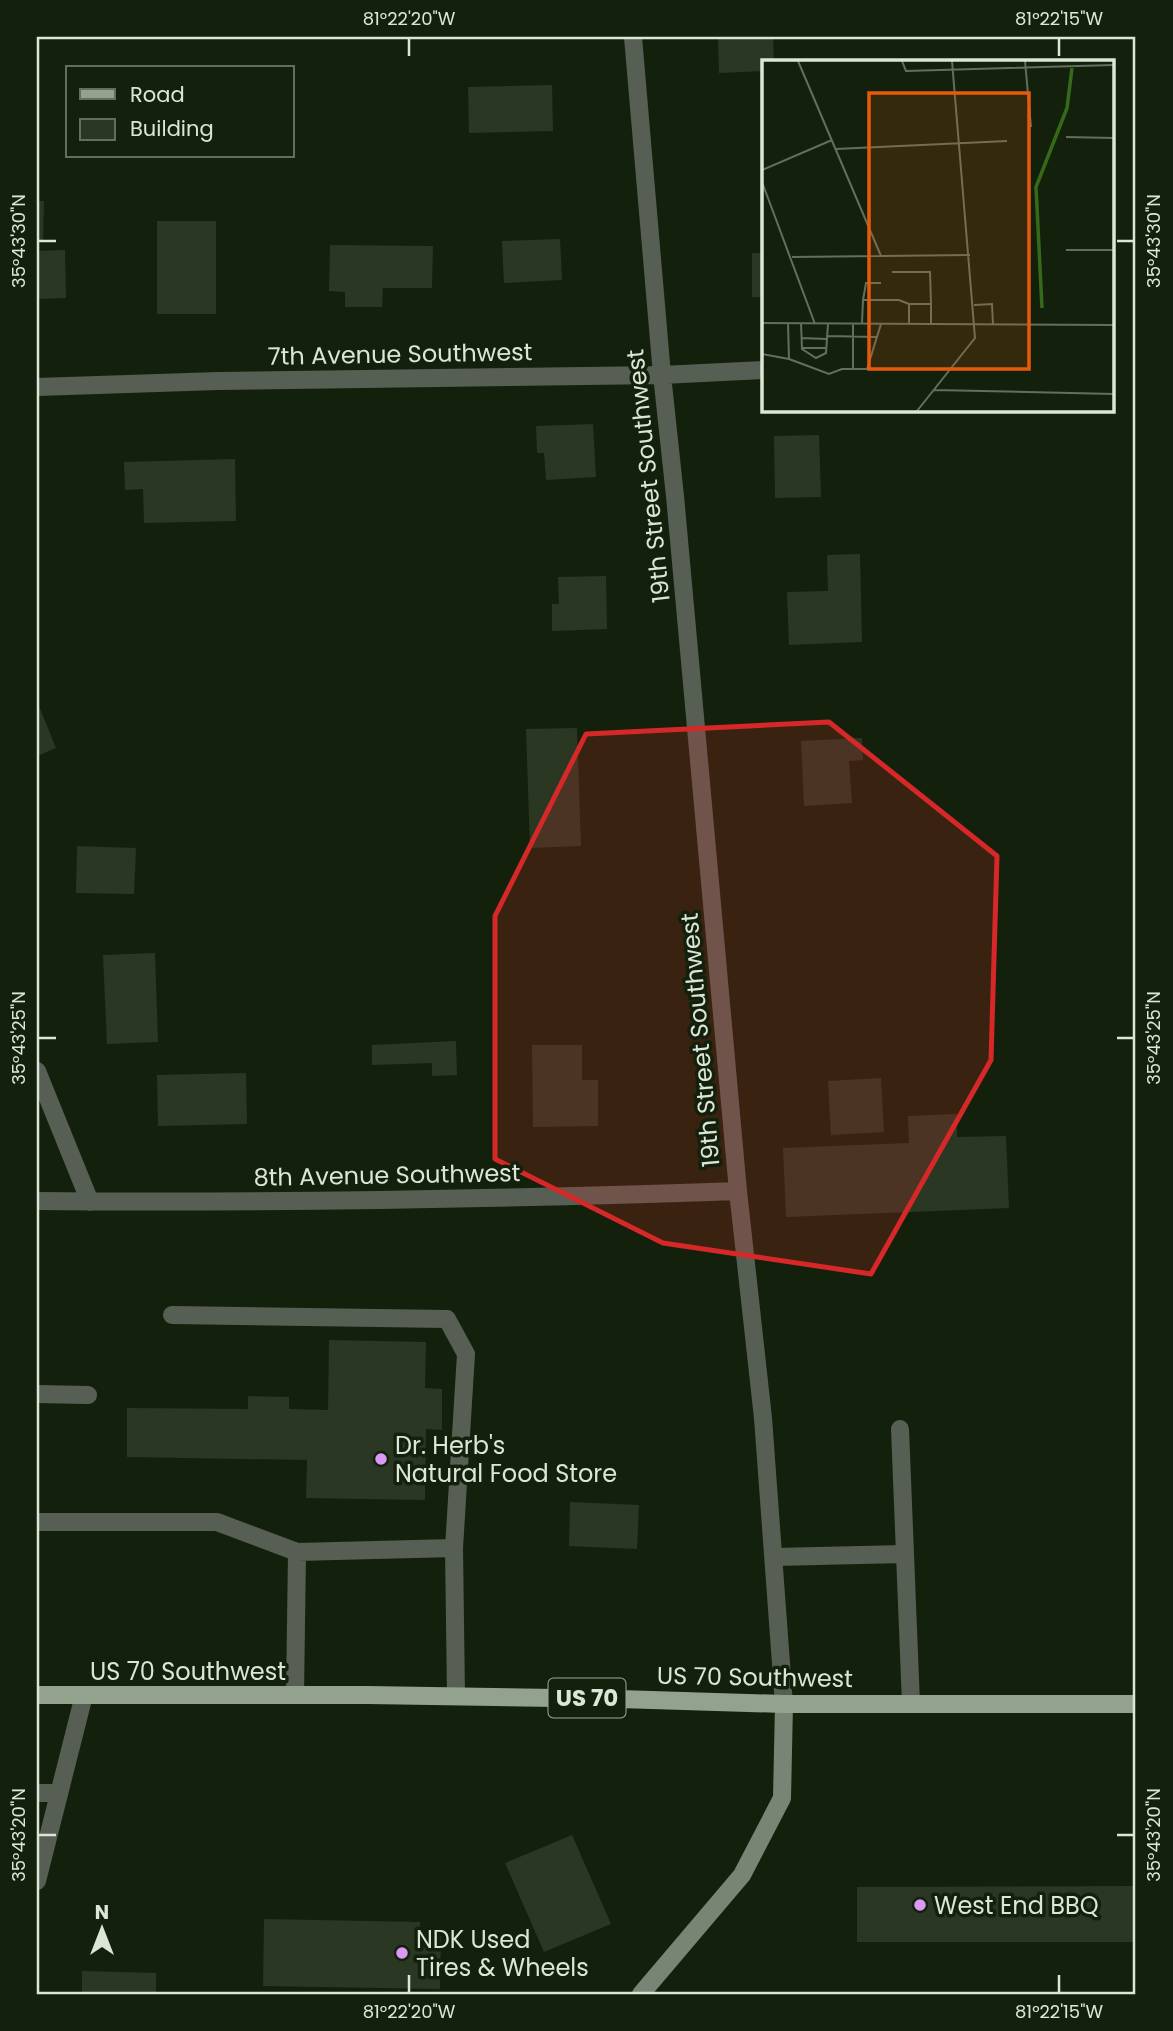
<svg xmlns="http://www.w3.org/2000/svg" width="1173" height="2031" font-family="Poppins,sans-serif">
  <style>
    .building { fill: #2a3823 }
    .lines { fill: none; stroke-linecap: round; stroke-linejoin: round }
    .lane { stroke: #575f54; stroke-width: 18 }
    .street { stroke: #575f54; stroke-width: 18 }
    .secondary { stroke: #798574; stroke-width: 18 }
    .primary { stroke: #93a28c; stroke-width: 18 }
    .marked { fill: #d62828; fill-opacity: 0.2; stroke: #d62828; stroke-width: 5; stroke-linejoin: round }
    .ticks { fill: none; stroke: #dce5d8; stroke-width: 2.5 }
    .poi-dot { fill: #db99f5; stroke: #13210c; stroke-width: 2.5 }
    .labels { text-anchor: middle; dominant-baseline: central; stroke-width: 7; stroke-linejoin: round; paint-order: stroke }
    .shield { fill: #13210c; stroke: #a0aa9b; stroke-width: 2 }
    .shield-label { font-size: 23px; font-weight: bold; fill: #dce5d8 }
    .street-label { font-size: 24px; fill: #dce5d8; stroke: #13210c }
    .poi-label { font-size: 24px; fill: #dce5d8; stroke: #13210c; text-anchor: start }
    .inset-river { fill: none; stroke: #37691a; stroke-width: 3.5 }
    .inset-road { fill: none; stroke: #636f5e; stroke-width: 2 }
    .view { fill: #e8590c; fill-opacity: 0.15; stroke: #e8590c; stroke-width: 3.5 }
    .inset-edge { fill: none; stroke: #dce5d8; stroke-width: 3.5 }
    .neatline { fill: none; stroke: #dce5d8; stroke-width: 2.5 }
    .ticks-label { font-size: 18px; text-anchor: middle; fill: #dce5d8 }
  </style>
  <rect width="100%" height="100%" fill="#13210c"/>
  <path class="building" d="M718,37H773L774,61H764V71L719,73Z
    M552,85L553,131L469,133L468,87Z
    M37,201H44L43,241H37Z
    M157,221H216V314H157Z
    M560,239L562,280L504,283L502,241Z
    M330,245L433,246L432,288H383L382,307H345V292L329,291Z
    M65,250L66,298L37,299V251Z
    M752,253H764V297H752Z
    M593,424L596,477L546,480L544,453H537L536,426Z
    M819,435L821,497L775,498L774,436Z
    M235,459L236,521L144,523L143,489L125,490L124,462Z
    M860,554L862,642L789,645L787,592L828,591L827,555Z
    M606,576L607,629L552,631V604H559L558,577Z
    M37,701L56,748L37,756Z
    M577,728L581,846L530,848L526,729Z
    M862,738L863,760L849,761L852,803L804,806L801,741Z
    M77,846L136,848L134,894L76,893Z
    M155,953L158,1042L107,1044L103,955Z
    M456,1041L457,1075L432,1076V1063L372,1065V1045Z
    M532,1045H582V1080H598V1126L533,1127Z
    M246,1073L247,1124L158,1126L157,1075Z
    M881,1078L884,1132L831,1135L828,1081Z
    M957,1114V1137L1006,1136L1009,1208L786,1217L783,1148L909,1143L908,1116Z
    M329,1340L426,1342L425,1388L442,1389V1430L426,1429L425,1500L306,1498L307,1460L127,1457V1408L248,1409V1396L289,1397V1409L328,1410Z
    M570,1502L639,1505L637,1549L569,1546Z
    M572,1835L611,1924L544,1952L505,1863Z
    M1136,1886V1942H857V1887Z
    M264,1919L420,1922V1936H441L440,1989L263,1986Z
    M82,1971L156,1973V1994H82Z"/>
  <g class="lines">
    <path class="lane" d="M172,1315L447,1319L466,1354L454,1548
      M37,1394L88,1395
      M900,1429L905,1554
      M37,1522H217L297,1552L295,1695
      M297,1552L454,1548L456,1696
      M774,1557L905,1554L911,1704
      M37,1793H59
      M37,1881L84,1695"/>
    <path class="street" d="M633,37L662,375L675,496L738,1191L763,1418L784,1704
      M37,387L218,381L662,375L764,370
      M37,1071L90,1202
      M37,1201C271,1203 505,1199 738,1191"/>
    <path class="secondary" d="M641,1994L742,1875L782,1798L784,1704"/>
    <path class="primary" d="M37,1695H368L619,1699L784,1704H1136"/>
  </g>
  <path class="marked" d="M829,722L997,856L991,1060L871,1274L663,1243L495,1159V916L586,734Z"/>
  <path class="ticks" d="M409,38V56M1059,38V56M38,241H56M1117,241H1134M38,1038H56M1117,1038H1134M38,1835H56M1117,1835H1134M409,1975V1993M1059,1975V1993"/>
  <g class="poi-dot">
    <circle cx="381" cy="1459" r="7"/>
    <circle cx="920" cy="1905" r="7"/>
    <circle cx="402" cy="1953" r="7"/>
  </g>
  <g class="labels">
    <rect class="shield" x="548.5" y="1678.5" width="77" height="39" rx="5"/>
    <g class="shield-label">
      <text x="587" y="1698">US 70</text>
    </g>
    <g class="street-label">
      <text transform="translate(400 354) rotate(-1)">7th Avenue Southwest</text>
      <text transform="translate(648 476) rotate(-96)">19th Street Southwest</text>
      <text transform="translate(700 1040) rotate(-95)">19th Street Southwest</text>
      <text transform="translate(387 1175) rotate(-1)">8th Avenue Southwest</text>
      <text x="188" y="1671">US 70 Southwest</text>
      <text transform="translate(755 1677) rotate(1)">US 70 Southwest</text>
    </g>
    <g class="poi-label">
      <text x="395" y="1445">Dr. Herb's<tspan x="395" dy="28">Natural Food Store</tspan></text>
      <text x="934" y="1905">West End BBQ</text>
      <text x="416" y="1939">NDK Used<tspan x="416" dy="28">Tires &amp; Wheels</tspan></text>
    </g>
  </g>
  <g transform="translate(762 60)">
    <rect width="352" height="352" fill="#13210c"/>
    <path class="inset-river" d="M280,248L274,127L305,48L310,8"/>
    <path class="inset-road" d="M36,1L119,196M140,1L144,11L352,5M263,1L269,67M304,77L352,78M74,89L245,81M0,110L70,80M0,122L53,264M304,190H352M30,197L208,195M130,212H168L169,244M101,240L104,223H119M147,244H169V264M212,245L230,244L231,265M0,263L352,265M39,263L40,289L54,298L64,293L66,264M100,263L101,240H137L147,244V264M91,264V309M65,276L115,277M39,278L65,279M40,288H65M0,294L27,299L26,263M27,299L67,314L80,309H105L119,264M172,330L352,334M155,351L213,278L190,1"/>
    <path class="view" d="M107,33H267V309H107Z"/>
    <rect width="352" height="352" class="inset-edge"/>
  </g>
  <rect width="1173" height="2031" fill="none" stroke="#13210c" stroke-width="77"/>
  <rect x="66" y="66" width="228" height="91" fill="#13210c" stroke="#636f5e" stroke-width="2"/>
  <rect x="80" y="89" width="35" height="10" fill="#93a28c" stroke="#636f5e" stroke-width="2"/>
  <text x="130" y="102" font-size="21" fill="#dce5d8">Road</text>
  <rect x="80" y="119" width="35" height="21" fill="#2a3823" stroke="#636f5e" stroke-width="2"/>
  <text x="130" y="136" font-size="21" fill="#dce5d8">Building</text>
  <g transform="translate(102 1929)" stroke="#13210c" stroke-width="5" paint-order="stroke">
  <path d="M0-5L12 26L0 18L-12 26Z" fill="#dce5d8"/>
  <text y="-10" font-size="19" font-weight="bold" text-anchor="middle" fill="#dce5d8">N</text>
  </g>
  <rect x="38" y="38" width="1096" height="1955" class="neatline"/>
  <g class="ticks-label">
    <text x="409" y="25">81°22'20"W</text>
    <text x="1059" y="25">81°22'15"W</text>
    <text transform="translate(19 241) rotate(-90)" y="6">35°43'30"N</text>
    <text transform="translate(1154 241) rotate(-90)" y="6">35°43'30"N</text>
    <text transform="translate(19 1038) rotate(-90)" y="6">35°43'25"N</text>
    <text transform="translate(1154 1038) rotate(-90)" y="6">35°43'25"N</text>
    <text transform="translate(19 1835) rotate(-90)" y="6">35°43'20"N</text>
    <text transform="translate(1154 1835) rotate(-90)" y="6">35°43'20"N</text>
    <text x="409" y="2018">81°22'20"W</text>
    <text x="1059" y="2018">81°22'15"W</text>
  </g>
</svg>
